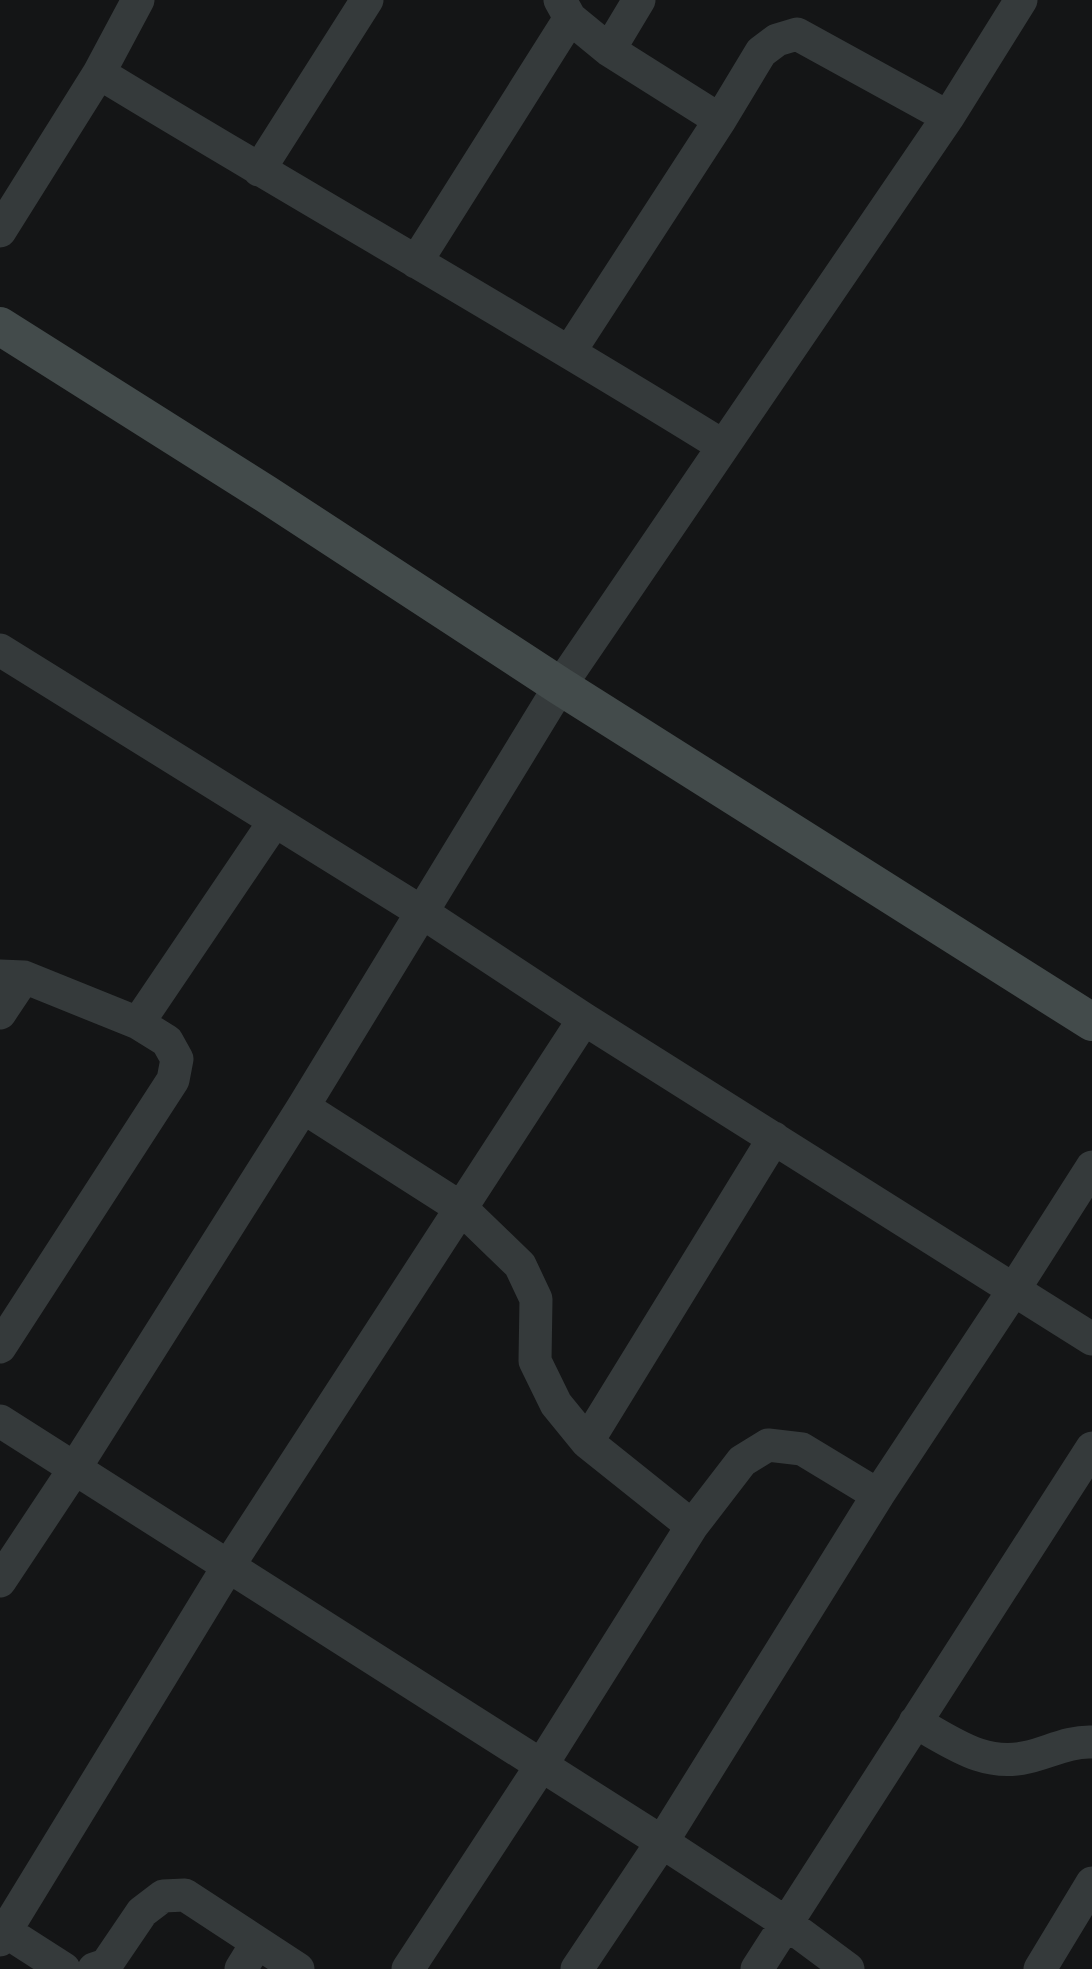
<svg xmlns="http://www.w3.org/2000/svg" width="1092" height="1969" font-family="'Open Sans',sans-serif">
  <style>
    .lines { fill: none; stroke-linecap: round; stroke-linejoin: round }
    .street { stroke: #353a3b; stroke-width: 33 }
    .secondary { stroke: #434b4b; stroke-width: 38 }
  </style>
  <rect width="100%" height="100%" fill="#141516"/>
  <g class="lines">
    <path class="street" d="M560,0L570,18L609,50L720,120
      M609,50L639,0
      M99,73C306,199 517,318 723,446
      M259,170L367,0
      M0,231L99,73L138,0
      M416,262L570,18
      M570,351L720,120L761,52L777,40L797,34L948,117
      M0,650L420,911L584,1019L1092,1339
      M0,976L24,977L138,1023L167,1041L177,1059L173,1080L0,1347
      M0,1013L24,977
      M138,1023L274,822
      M303,1107L461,1208L520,1265L536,1299L535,1361L556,1404L587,1442L692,1526
      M0,1421L662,1842L786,1923L848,1969
      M587,1442L774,1138
      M0,1581L75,1468L303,1107L560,686L948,117L1021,0
      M915,1722C952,1742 984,1768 1028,1757C1049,1752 1070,1741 1092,1742
      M0,1928L64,1969
      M0,1940L229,1565L584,1019
      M94,1969L106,1965L142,1912L163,1896L185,1895L298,1969
      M241,1969L257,1943
      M408,1969L541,1766L692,1526L742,1461L768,1445L802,1449L878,1495
      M577,1969L662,1842L878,1495L1013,1291L1092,1167
      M757,1969L1092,1448
      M1040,1969L1092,1883"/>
    <path class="secondary" d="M0,326L266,494L560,686L1092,1022"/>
  </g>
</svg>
